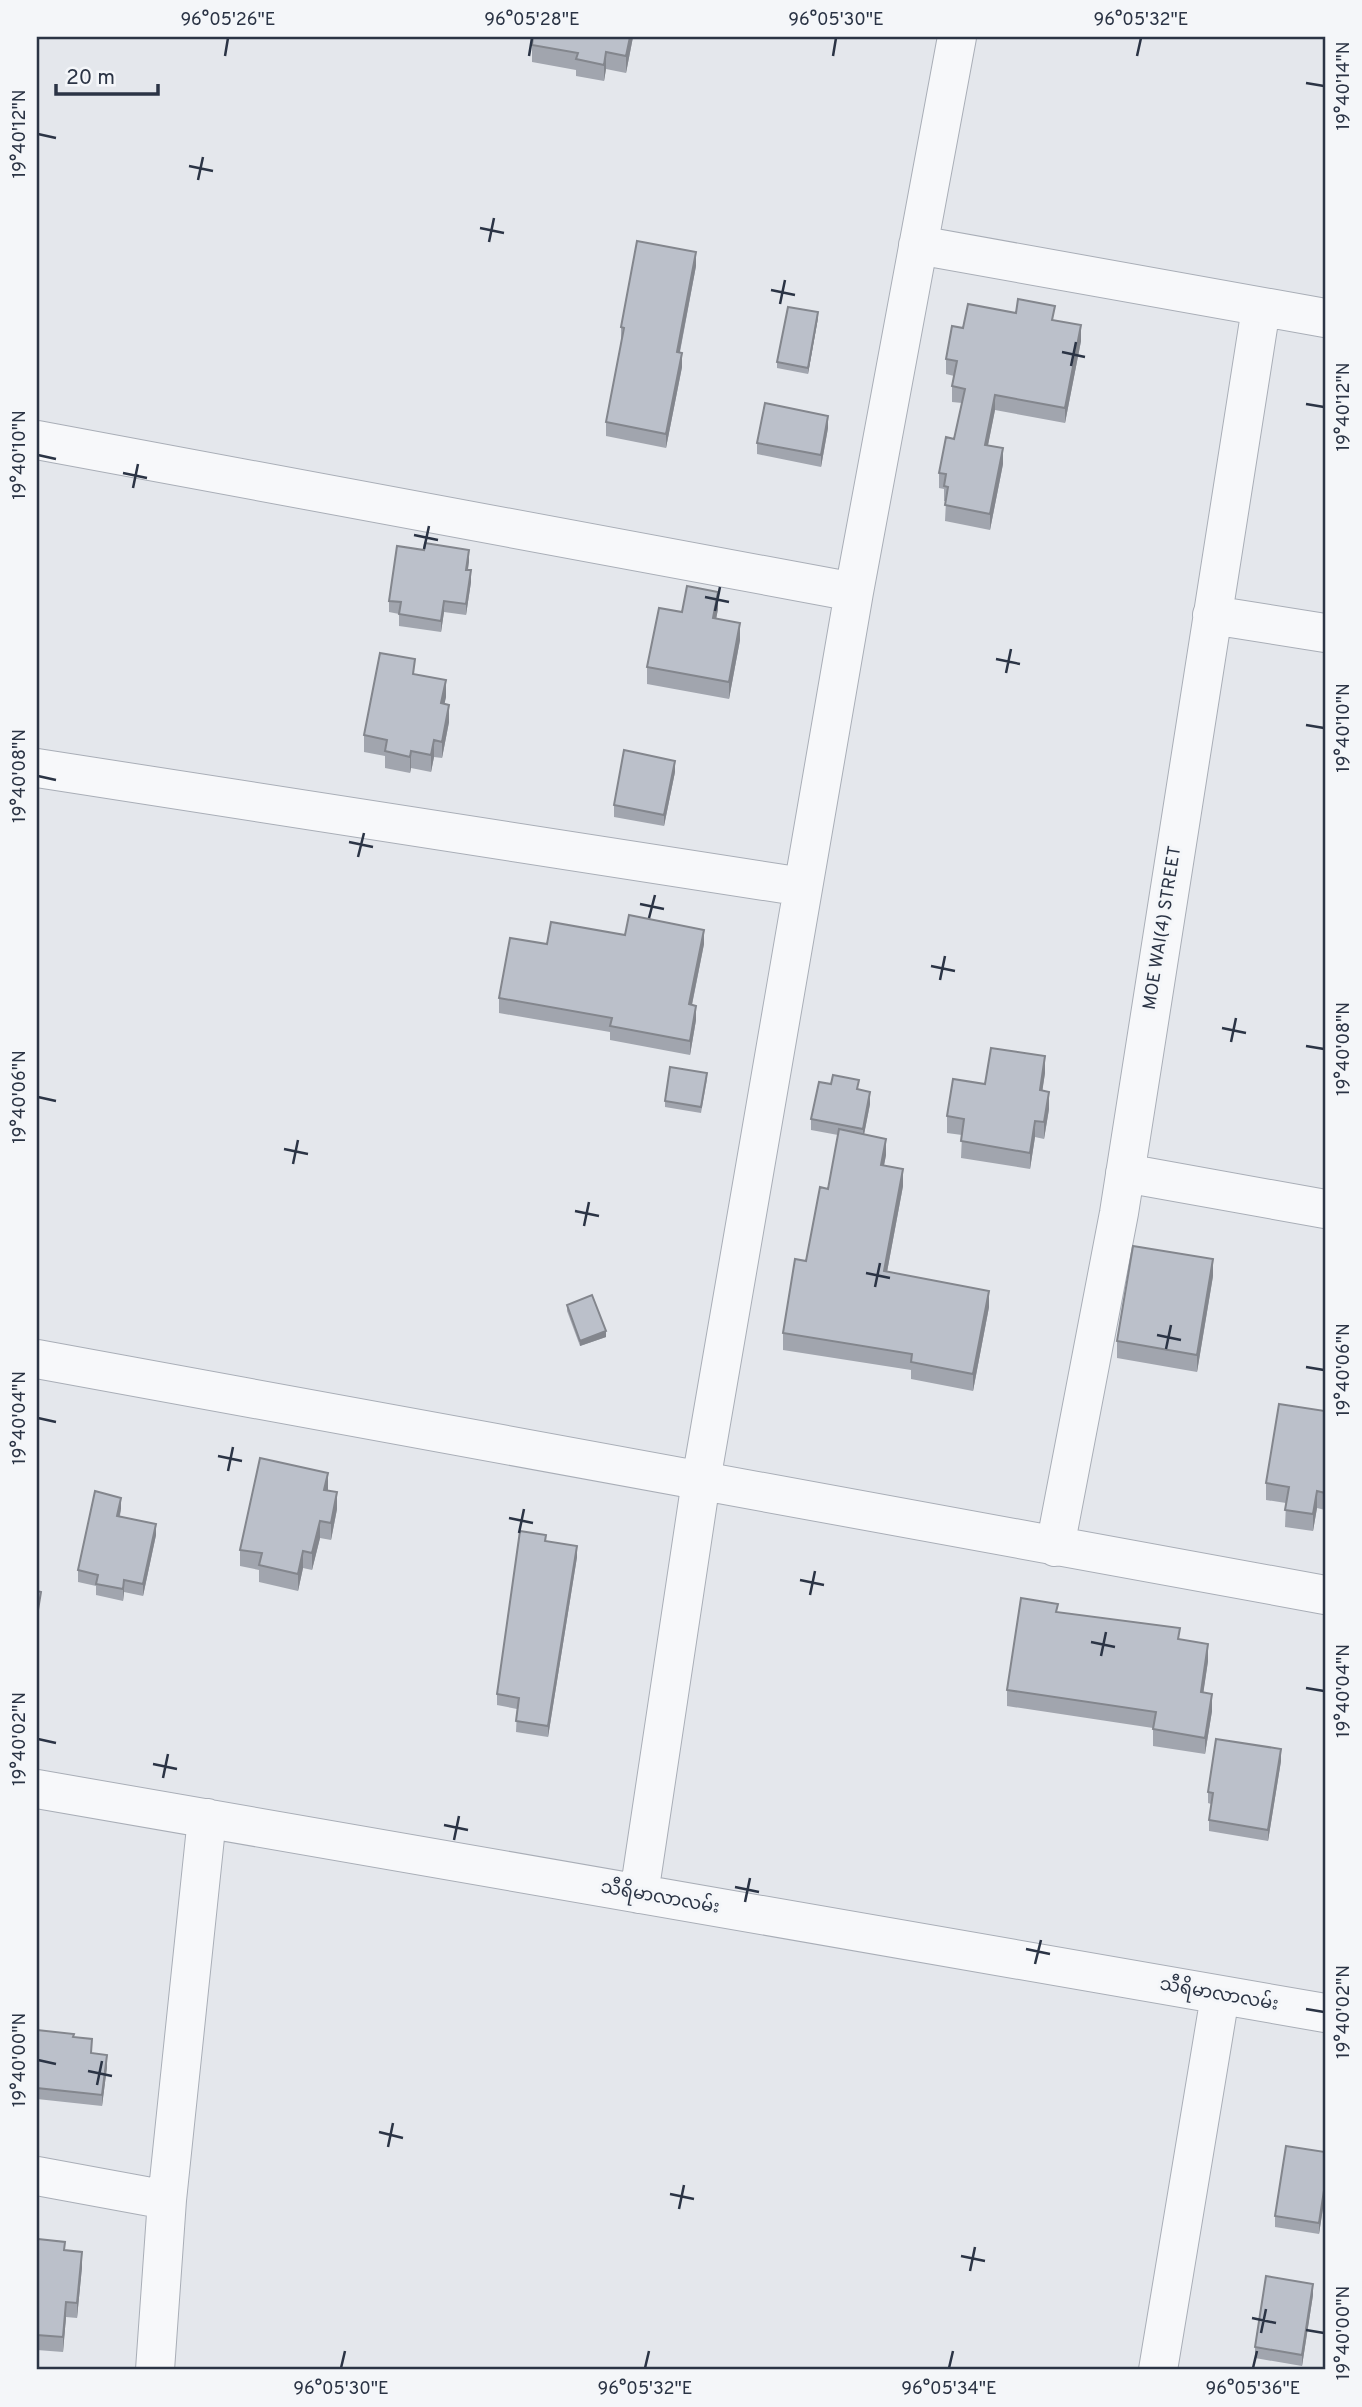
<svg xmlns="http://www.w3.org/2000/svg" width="1362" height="2407" font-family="Overpass,'Noto Sans Myanmar',sans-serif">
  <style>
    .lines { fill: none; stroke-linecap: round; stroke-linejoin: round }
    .minor-casing { stroke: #a9aeb7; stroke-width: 40 }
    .minor { stroke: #f7f8fa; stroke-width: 38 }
    .wall { fill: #a1a5ae }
    .shaded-wall { fill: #83868d }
    .building { fill: #bbc0ca; stroke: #83868d; stroke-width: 2 }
    .ticks { fill: none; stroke: #2b3445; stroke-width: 2.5 }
    .labels { text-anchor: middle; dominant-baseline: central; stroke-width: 6; stroke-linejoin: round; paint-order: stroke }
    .street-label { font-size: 18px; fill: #2b3445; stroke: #f4f6f9 }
    .neatline { fill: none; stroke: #2b3445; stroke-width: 2.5 }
    .ticks-label { font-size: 18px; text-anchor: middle; fill: #2b3445 }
  </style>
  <rect width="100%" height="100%" fill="#e4e7ec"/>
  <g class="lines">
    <defs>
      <path id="minor" d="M918,245L1325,318
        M37,440L854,592
        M1212,615L1325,633
        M37,768L803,887
        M1125,1173L1325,1209
        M37,1359L1325,1595
        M1055,1547L1119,1213L1261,308
        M37,1789L1325,2013
        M639,1894L701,1481L854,592L957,37
        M37,2176L167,2200
        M155,2370L167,2200L207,1818
        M1158,2370L1220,1996"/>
    </defs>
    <use href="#minor" class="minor-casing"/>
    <use href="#minor" class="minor"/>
  </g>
  <path class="wall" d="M633,37L626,73L606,69L604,81L576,76V70L532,62V45Z
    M696,266L680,352L682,367L666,448L606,436V422L621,342V327Z
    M818,318L808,374L777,368V362Z
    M1055,321L1081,341L1065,423L995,410L988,445L1003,464L990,530L945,521L946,501H944V489L939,488V473L954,439L962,403L952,402V386L954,376L946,374V359Z
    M828,428L821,467L757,454V443Z
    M469,561L468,570L471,582L466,615L444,612L441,632L399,626V614L389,612V601Z
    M718,609L716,619L740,640L729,699L647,684V667L682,612Z
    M415,674L446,697L444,704L449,722L442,758L434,757L431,772L411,768L410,773L385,768V756L364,752V735Z
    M675,772L664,826L614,817V805Z
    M625,935L704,944L692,1005L696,1020L690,1055L610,1040V1032L499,1013V998L547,944Z
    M1045,1073L1042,1091L1049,1109L1044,1139L1035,1137L1030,1169L961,1158L962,1135L947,1133V1116L985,1084Z
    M707,1079L701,1113L665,1107V1101Z
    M859,1090L870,1104L864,1134L886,1155L884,1165L903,1186L887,1272L989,1307L973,1391L911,1379V1370L783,1350V1333L828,1189L838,1135L811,1130V1119Z
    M1213,1276L1197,1372L1117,1358V1341Z
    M567,1305L606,1337L580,1346L567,1311Z
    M1325,1411V1510L1317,1508L1313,1531L1285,1527L1286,1503L1266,1500V1483Z
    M328,1490L337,1509L331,1540L320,1538L312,1570L303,1568L298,1591L259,1582V1570L240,1566V1550Z
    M121,1509L120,1516L156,1535L143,1596L124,1592L123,1601L96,1595V1586L78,1582V1570Z
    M546,1541L577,1557L548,1737L516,1732L517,1709L497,1705V1694Z
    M1058,1613L1180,1640L1208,1661L1203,1693L1212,1711L1205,1754L1153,1746V1728L1007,1706V1690Z
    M1281,1761L1268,1841L1209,1831V1820L1211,1804L1208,1803V1792Z
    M37,2030L74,2037L107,2067L102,2106L37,2099Z
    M1325,2152V2195L1319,2234L1275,2227V2216Z
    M37,2248L65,2250L82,2267L77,2318L66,2317L63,2352L37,2350Z
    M1313,2295L1302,2366L1255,2358V2347Z"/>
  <path class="shaded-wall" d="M630,37H633L626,73V56Z
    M606,52V69L604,81V65Z
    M696,252V266L677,366V352Z
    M818,312V318L808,374V368Z
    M1081,325V341L1065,423V408Z
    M682,353V367L666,448V434Z
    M995,395V410L985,460V445Z
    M828,416V428L821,467V455Z
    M1003,448V464L990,530V514Z
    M469,550V561L466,581V570Z
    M471,570V582L466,615V604Z
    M718,592V609L713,635V618Z
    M444,601V612L441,632V621Z
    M740,623V640L729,699V682Z
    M446,680V697L441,720V703Z
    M449,705V722L442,758V742Z
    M434,740V757L431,772V755Z
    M411,751V768L410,773V757Z
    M675,761V772L664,826V815Z
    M704,930V944L689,1019V1004Z
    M696,1006V1020L690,1055V1041Z
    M1045,1056V1073L1040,1107V1090Z
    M870,1092V1104L863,1140V1129Z
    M1049,1092V1109L1044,1139V1122Z
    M1035,1121V1137L1030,1169V1153Z
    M886,1139V1155L881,1181V1165Z
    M903,1169V1186L884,1288V1271Z
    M1213,1259V1276L1197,1372V1355Z
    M989,1291V1307L973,1391V1374Z
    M606,1331V1337L580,1346V1341Z
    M328,1473V1490L324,1506V1490Z
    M1317,1491V1508L1313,1531V1514Z
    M337,1492V1509L331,1540V1523Z
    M121,1498V1509L117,1527V1516Z
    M320,1521V1538L312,1570V1553Z
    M156,1524V1535L143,1596V1584Z
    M577,1546V1557L548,1737V1726Z
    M303,1551V1568L298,1591V1574Z
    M124,1580V1592L123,1601V1589Z
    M1208,1644V1661L1201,1709V1692Z
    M1212,1694V1711L1205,1754V1738Z
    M1281,1749V1761L1268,1841V1830Z
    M107,2055V2067L102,2106V2095Z
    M1325,2184V2195L1319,2234V2223Z
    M82,2252V2267L77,2318V2303Z
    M1313,2284V2295L1302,2366V2355Z
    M66,2302V2317L63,2352V2337Z"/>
  <path class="building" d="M533,37H630L626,56L606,52L604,65L576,59L578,53L532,45Z
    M637,241L696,252L677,352L682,353L666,434L606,422L624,328L621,327Z
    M1018,299L1055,306L1052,320L1081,325L1065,408L995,395L985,445L1003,448L990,514L945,505L948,487L944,486L946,474L939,473L946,437L954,439L965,389L952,386L957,361L946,359L952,326L963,328L968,304L1016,313Z
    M788,307L818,312L808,368L777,362Z
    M765,403L828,416L821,455L757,443Z
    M425,543L469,550L466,570H471L466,604L444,601L441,621L399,614L401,602L389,601L397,546L424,550Z
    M687,586L718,592L713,618L740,623L729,682L647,667L659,608L682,612Z
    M380,653L415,659L413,674L446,680L441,703L449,705L442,742L434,740L431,755L411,751L410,757L385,751L387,740L364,735Z
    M624,750L675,761L664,815L614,805Z
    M629,915L704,930L689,1004L696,1006L690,1041L610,1026L612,1018L499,998L510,938L547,944L551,922L625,935Z
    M991,1048L1045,1056L1040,1090L1049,1092L1044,1122L1035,1121L1030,1153L961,1141L964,1119L947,1116L953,1079L985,1084Z
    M670,1067L707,1073L701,1107L665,1101Z
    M833,1075L859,1080L857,1089L870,1092L863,1129L811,1119L819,1082L831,1084Z
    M839,1129L886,1139L881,1165L903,1169L884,1271L989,1291L973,1374L911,1362L912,1354L783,1333L795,1259L806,1261L820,1187L828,1189Z
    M1133,1246L1213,1259L1197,1355L1117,1341Z
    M592,1295L606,1331L580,1341L567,1305Z
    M1279,1404L1325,1411V1493L1317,1491L1313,1514L1285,1510L1289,1487L1266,1483Z
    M260,1458L328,1473L324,1490L337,1492L331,1523L320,1521L312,1553L303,1551L298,1574L259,1565L262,1553L240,1550Z
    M95,1491L121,1498L117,1516L156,1524L143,1584L124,1580L123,1589L96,1584L98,1575L78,1570Z
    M520,1531L546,1535L545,1541L577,1546L548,1726L516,1721L519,1698L497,1694Z
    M37,1591L41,1592L37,1616Z
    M1021,1598L1058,1604L1056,1612L1180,1628L1178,1639L1208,1644L1201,1692L1212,1694L1205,1738L1153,1729L1156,1712L1007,1690Z
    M1216,1739L1281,1749L1268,1830L1209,1820L1213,1793L1208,1792Z
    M37,2030L74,2034L73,2037L92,2039L91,2053L107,2055L102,2095L37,2088Z
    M1286,2146L1325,2152V2184L1319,2223L1275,2216Z
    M38,2239L65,2242L64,2250L82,2252L77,2303L66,2302L63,2337L37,2335V2248Z
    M1266,2276L1313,2284L1302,2355L1255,2347Z"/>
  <path class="ticks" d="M225,56L228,38M529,56L532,38M833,56L836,38M1137,56L1141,38M1306,83L1324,86M38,134L56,138M189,166L213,171M198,180L203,157M480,228L504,233M489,242L494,218M771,290L795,295M780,304L785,280M1062,352L1085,357M1071,366L1076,342M1306,404L1324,407M38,455L56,459M123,473L147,478M133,488L138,464M414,535L438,540M424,549L429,526M705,597L729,602M715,611L720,587M996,659L1020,664M1006,673L1011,649M1306,725L1324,728M38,776L56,780M349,842L373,847M358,857L364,833M640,904L664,909M649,918L655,895M931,966L955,971M940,980L945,956M1222,1028L1246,1033M1231,1042L1236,1018M1306,1046L1324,1049M38,1097L56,1101M284,1149L308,1154M293,1164L298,1140M575,1211L599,1216M584,1226L589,1202M866,1273L890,1278M875,1287L880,1263M1157,1335L1181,1340M1166,1349L1171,1325M1306,1367L1324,1370M38,1418L56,1422M218,1456L242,1461M228,1471L233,1447M509,1518L533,1523M519,1533L524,1509M800,1580L824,1585M810,1595L815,1571M1091,1642L1115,1647M1101,1656L1106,1632M1306,1688L1324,1691M38,1739L56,1743M153,1764L177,1769M163,1778L168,1754M444,1825L468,1830M454,1840L459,1816M735,1887L759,1892M745,1902L750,1878M1026,1949L1050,1954M1035,1964L1041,1940M1306,2009L1324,2012M38,2060L56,2064M88,2071L112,2076M97,2085L102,2061M379,2132L403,2138M388,2147L393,2123M670,2194L694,2199M679,2209L684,2185M961,2256L985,2261M970,2271L975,2247M1252,2318L1276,2323M1306,2330L1324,2333M1261,2333L1266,2309M341,2368L345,2351M645,2368L649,2351M949,2368L953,2351M1253,2368L1257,2351"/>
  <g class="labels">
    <g class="street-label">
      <text transform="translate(1163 928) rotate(-81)">MOE WAI(4) STREET</text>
      <text transform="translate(660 1898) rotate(10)">သီရိမာလာလမ်း</text>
      <text transform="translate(1219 1995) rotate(10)">သီရိမာလာလမ်း</text>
    </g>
  </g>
  <rect width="1362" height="2407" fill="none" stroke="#f4f6f9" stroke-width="77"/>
  <path d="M56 84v10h102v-10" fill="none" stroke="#2b3445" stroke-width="3.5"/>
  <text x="66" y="84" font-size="21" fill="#2b3445" stroke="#f4f6f9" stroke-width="5" paint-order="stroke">20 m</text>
  <rect x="38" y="38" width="1286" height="2330" class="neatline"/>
  <g class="ticks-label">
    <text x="228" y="25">96°05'26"E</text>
    <text x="532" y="25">96°05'28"E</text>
    <text x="836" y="25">96°05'30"E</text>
    <text x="1141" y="25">96°05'32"E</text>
    <text transform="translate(1343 86) rotate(-90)" y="6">19°40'14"N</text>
    <text transform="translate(19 134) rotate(-90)" y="6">19°40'12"N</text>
    <text transform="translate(1343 407) rotate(-90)" y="6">19°40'12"N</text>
    <text transform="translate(19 455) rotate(-90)" y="6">19°40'10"N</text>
    <text transform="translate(1343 728) rotate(-90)" y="6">19°40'10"N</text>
    <text transform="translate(19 776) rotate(-90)" y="6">19°40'08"N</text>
    <text transform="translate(1343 1049) rotate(-90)" y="6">19°40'08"N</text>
    <text transform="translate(19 1097) rotate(-90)" y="6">19°40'06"N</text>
    <text transform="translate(1343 1370) rotate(-90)" y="6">19°40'06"N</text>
    <text transform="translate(19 1418) rotate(-90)" y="6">19°40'04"N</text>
    <text transform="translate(1343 1691) rotate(-90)" y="6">19°40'04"N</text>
    <text transform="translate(19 1739) rotate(-90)" y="6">19°40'02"N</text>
    <text transform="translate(1343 2012) rotate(-90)" y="6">19°40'02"N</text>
    <text transform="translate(19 2060) rotate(-90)" y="6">19°40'00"N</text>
    <text transform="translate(1343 2333) rotate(-90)" y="6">19°40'00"N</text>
    <text x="341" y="2394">96°05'30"E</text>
    <text x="645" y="2394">96°05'32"E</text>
    <text x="949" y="2394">96°05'34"E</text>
    <text x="1253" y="2394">96°05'36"E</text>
  </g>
</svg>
